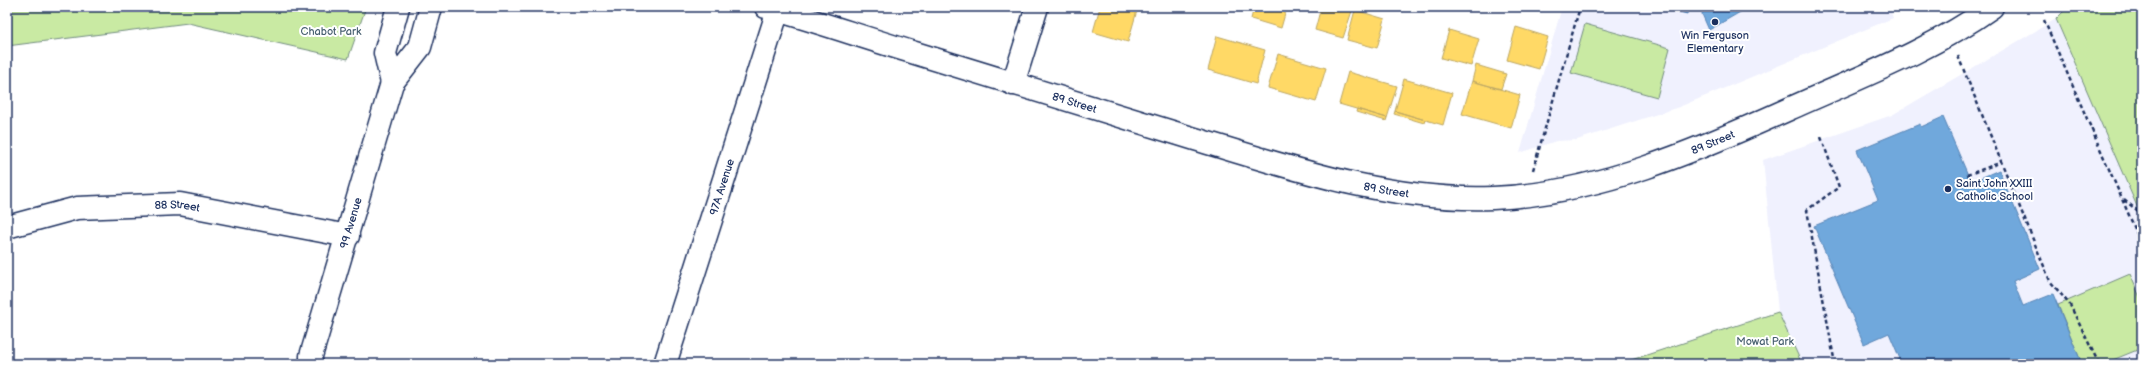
<svg xmlns="http://www.w3.org/2000/svg" width="2149" height="371" font-family="'Balsamiq Sans',sans-serif">
  <style>
    .built { fill: #f0f1fe }
    .green { fill: #c9eaa3; stroke: #728c80 }
    .homes { fill: #ffd966; stroke: #bba664 }
    .schools { fill: #6fa8dc; stroke: #5684b6 }
    .lines { fill: none; stroke-linecap: round; stroke-linejoin: round }
    .minor-casing { stroke: #1b2f5e; stroke-width: 25 }
    .tertiary-casing { stroke: #1b2f5e; stroke-width: 25 }
    .path { stroke: #1b2f5e; stroke-width: 2.5; stroke-dasharray: 4 3; stroke-linecap: butt }
    .minor { stroke: #fff; stroke-width: 22 }
    .tertiary { stroke: #fff; stroke-width: 22 }
    .poi-dot { fill: #1b2f5e; stroke: #fff; stroke-width: 1.5 }
    .labels { text-anchor: middle; dominant-baseline: central; stroke-width: 4; stroke-linejoin: round; paint-order: stroke }
    .park-label { font-size: 11px; fill: #465e6f; stroke: #fff }
    .poi-label { font-size: 11px; fill: #1b2f5e; stroke: #fff }
    .street-label { font-size: 11px; fill: #1b2f5e; stroke: #fff }
  </style>
  <rect width="100%" height="100%" fill="#fff"/>
  <filter id="ink" filterUnits="userSpaceOnUse"><feTurbulence type="fractalNoise" baseFrequency=".025" numOctaves="2"/><feDisplacementMap in="SourceGraphic" scale="8" xChannelSelector="R" yChannelSelector="G"/><feConvolveMatrix kernelMatrix="1 2 1 2 8 2 1 2 1" color-interpolation-filters="sRGB"/></filter>
  <g filter="url(#ink)">
    <path class="built" d="M1562,7H1889L1893,18L1679,107L1577,140L1556,141L1520,153Z
      M2056,19L2142,218V364H1802L1778,312L1763,160L1892,115Z"/>
    <path class="green" d="M7,7H366L348,59L188,23L7,46Z
      M2068,7H2142V218L2056,19Z
      M1585,24L1670,48L1657,97L1571,73Z
      M2130,274L2142,302V348L2103,364H2082L2058,305Z
      M1778,312L1802,364H1619Z"/>
    <path class="homes" d="M1100,7H1138L1128,42L1093,32Z
      M1254,7H1287L1281,28L1251,19Z
      M1321,7L1353,8L1343,38L1315,30Z
      M1355,10L1385,19L1377,48L1347,40Z
      M1516,27L1548,37L1539,69L1507,60Z
      M1449,30L1479,39L1471,66L1441,58Z
      M1217,36L1265,50L1256,84L1208,70Z
      M1278,54L1326,68L1316,102L1268,88Z
      M1476,65L1506,74L1501,89L1472,81Z
      M1348,72L1397,86L1387,118L1339,104Z
      M1404,79L1452,93L1443,125L1395,111Z
      M1472,81L1520,95L1511,128L1462,114Z
      M1357,109L1387,118L1386,121L1356,112Z
      M1395,111L1425,120L1424,123L1394,114Z"/>
    <path class="schools" d="M1661,7H1688L1687,14Z
      M1697,7H1749L1709,30L1702,14L1703,9Z
      M1943,117L1971,182L1999,170L2040,269L2013,281L2023,306L2053,294L2082,364H1889L1900,359L1889,333L1864,344L1814,226L1878,200L1857,150L1920,124L1921,127Z"/>
    <g class="lines">
      <defs>
        <g id="minor">
          <path id="s1" d="M7,227L77,208L180,204L348,236"/>
          <path id="s2" d="M665,364L778,10"/>
        </g>
        <g id="tertiary">
          <path id="s3" d="M766,7C816,21 865,38 915,53C1008,82 1101,111 1195,139C1291,168 1390,202 1493,198C1596,194 1696,151 1789,109C1858,78 1930,51 1992,7"/>
          <path d="M392,83L385,53L398,7"/>
          <path d="M1013,84L1037,7"/>
          <path id="s4" d="M311,364V356L392,83L420,47L431,7"/>
        </g>
      </defs>
      <use href="#minor" class="minor-casing"/>
      <use href="#tertiary" class="tertiary-casing"/>
      <path class="path" d="M2072,7L2082,10L2097,7
        M2044,20L2142,245
        M1958,56L2050,281L2070,305L2099,364
        M1821,137L1839,187L1807,210L1835,364
        M1533,170L1580,7
        M1967,175L2002,162
        M2124,200L2142,214
        M2142,270V271"/>
      <use href="#minor" class="minor"/>
      <use href="#tertiary" class="tertiary"/>
    </g>
  </g>
  <g class="poi-dot">
    <circle cx="1715" cy="22" r="4"/>
    <circle cx="1948" cy="189" r="4"/>
  </g>
  <g class="labels">
    <g class="park-label">
      <text x="331" y="31">Chabot Park</text>
      <text x="1765" y="341">Mowat Park</text>
    </g>
    <g class="poi-label">
      <text x="1715" y="35">Win Ferguson<tspan x="1715" dy="13">Elementary</tspan></text>
      <text x="1956" y="183" text-anchor="start">Saint John XXIII<tspan x="1956" dy="13">Catholic School</tspan></text>
    </g>
    <g class="street-label">
      <text stroke="none"><textPath href="#s3" startOffset="323">89 Street</textPath></text>
      <text stroke="none"><textPath href="#s3" startOffset="982">89 Street</textPath></text>
      <text stroke="none"><textPath href="#s2" startOffset="186">97A Avenue</textPath></text>
      <text stroke="none"><textPath href="#s3" startOffset="647">89 Street</textPath></text>
      <text stroke="none"><textPath href="#s1" startOffset="173">88 Street</textPath></text>
      <text stroke="none"><textPath href="#s4" startOffset="147">99 Avenue</textPath></text>
    </g>
  </g>
  <rect width="2149" height="371" fill="none" stroke="#fff" stroke-width="24"/>
  <rect x="12" y="12" width="2125" height="347" fill="none" stroke="#1b2f5e" stroke-width="1.5" filter="url(#ink)"/>
</svg>
